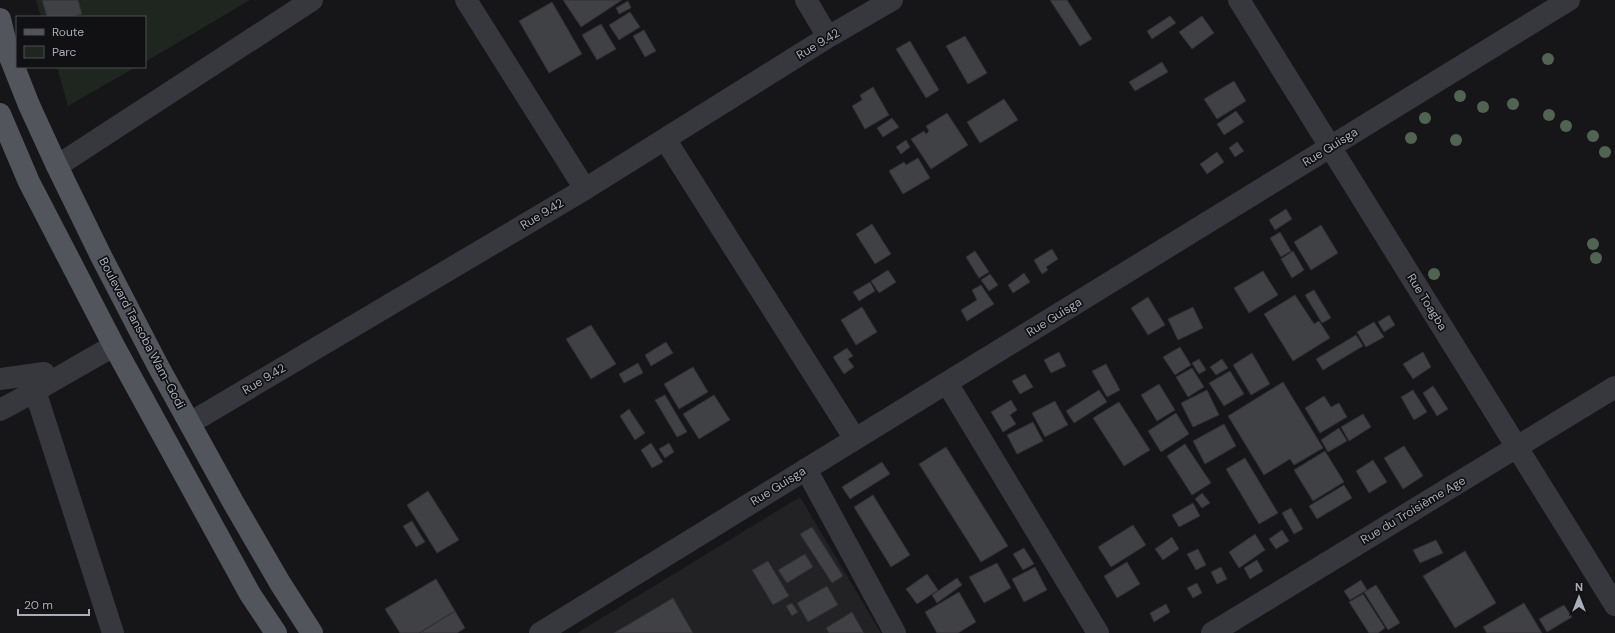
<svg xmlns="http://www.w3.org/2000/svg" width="1615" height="633" font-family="'DM Sans',sans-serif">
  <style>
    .built { fill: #222225 }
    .green { fill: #1e261f }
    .building { fill: #404145; stroke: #303034 }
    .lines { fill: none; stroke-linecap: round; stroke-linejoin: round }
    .minor { stroke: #37383d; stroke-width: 22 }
    .major { stroke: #53555c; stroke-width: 22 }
    .tree { fill: #506452 }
    .labels { text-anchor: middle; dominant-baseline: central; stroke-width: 3.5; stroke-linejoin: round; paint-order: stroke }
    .street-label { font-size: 12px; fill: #a8adb8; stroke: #111113 }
  </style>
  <rect width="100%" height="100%" fill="#161618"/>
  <path class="built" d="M800,497L881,633H577Z"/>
  <path class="green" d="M36,0H250L145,62V17H41Z
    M57,67H136L68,106Z"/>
  <path class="building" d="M42,0H78L82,14L71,17H47Z
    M563,0H622L581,27Z
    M1050,0H1067L1092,39L1080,46Z
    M628,1L631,8L619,14L616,8Z
    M552,2L582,54L549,73L519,21Z
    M630,12L640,27L619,40L609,25Z
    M1170,16L1176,23L1152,39L1147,31Z
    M1202,16L1214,33L1192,49L1179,32Z
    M601,24L616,49L597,60L582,35Z
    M644,30L656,51L645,57L633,36Z
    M965,36L987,73L968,84L946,46Z
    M910,41L939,90L926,98L896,49Z
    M1162,62L1168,72L1135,91L1129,82Z
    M1234,81L1246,101L1217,119L1204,99Z
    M873,87L889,115L865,129L852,106L862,100L860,95Z
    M1004,99L1018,120L980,143L967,122Z
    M1236,111L1244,122L1224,135L1217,124Z
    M947,113L968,145L931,169L911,139L924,131L926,134L929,131L926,126Z
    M892,118L899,127L883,137L877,128Z
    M906,140L910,147L901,154L896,147Z
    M1237,142L1244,151L1235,157L1229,148Z
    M1217,152L1224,162L1207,174L1200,164Z
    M918,158L930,178L903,194L889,171L904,162L906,165Z
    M1286,209L1292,219L1275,230L1269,220Z
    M872,224L891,254L875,264L856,234Z
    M1321,225L1338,253L1311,270L1294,242Z
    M1280,232L1291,251L1281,257L1270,238Z
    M1052,249L1058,259L1046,267L1048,270L1042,274L1034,260Z
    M975,251L989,272L979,278L966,257Z
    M1293,251L1304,270L1292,278L1281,259Z
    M888,270L896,282L879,293L871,281Z
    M1263,271L1278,295L1249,313L1234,288Z
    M1024,273L1030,282L1013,293L1008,285Z
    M990,274L998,285L989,291L981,280Z
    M870,282L875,291L859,301L853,292Z
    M981,285L994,304L967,321L961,310L977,300L972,290Z
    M1314,290L1331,318L1322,323L1305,295Z
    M1295,295L1314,324L1319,321L1330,338L1293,361L1264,314Z
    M1148,297L1165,325L1148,335L1131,308Z
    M862,307L877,332L856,345L841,320Z
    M1193,307L1203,328L1178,340L1168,319Z
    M1389,315L1395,325L1384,332L1378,322Z
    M1374,322L1384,337L1366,347L1357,332Z
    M591,325L616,364L591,379L566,339Z
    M1356,335L1363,346L1323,370L1316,359Z
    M666,342L673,353L651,366L645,355Z
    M1180,347L1191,365L1175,375L1163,357Z
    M847,348L853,356L848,359L854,367L844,374L833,357Z
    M1059,352L1066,366L1051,373L1044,360Z
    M1423,352L1431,367L1413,379L1403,364Z
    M1252,353L1270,384L1251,395L1233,365Z
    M1199,359L1206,370L1199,374L1192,363Z
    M1222,359L1228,368L1216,375L1210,367Z
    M638,363L643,373L624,383L619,374Z
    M1106,364L1120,390L1107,397L1092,371Z
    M693,367L708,392L679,409L664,384Z
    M1192,368L1204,387L1188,397L1176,377Z
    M1230,371L1244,394L1224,406L1209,383Z
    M1025,374L1033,387L1020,394L1012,381Z
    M1283,382L1323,448L1294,465L1290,459L1264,475L1228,416Z
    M1159,384L1175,410L1157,421L1141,395Z
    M1433,386L1448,409L1437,416L1423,393Z
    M1099,390L1107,402L1074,423L1066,411Z
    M1207,390L1219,415L1193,427L1181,403Z
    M1413,390L1427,412L1414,420L1401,397Z
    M665,395L687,432L677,437L655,400Z
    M714,395L730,420L699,439L683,414Z
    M1324,396L1331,407L1339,403L1347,417L1320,433L1305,408Z
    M1011,400L1017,410L1010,415L1016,424L1003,432L991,412Z
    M1055,401L1068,425L1045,437L1032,413Z
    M1119,402L1150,450L1124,466L1093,418Z
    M629,409L645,433L635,440L620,416Z
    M1176,413L1189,434L1161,452L1148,431Z
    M1363,414L1371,427L1349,441L1341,427Z
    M1033,422L1043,441L1017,454L1007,435Z
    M1224,424L1236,446L1205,464L1193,441Z
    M1339,428L1347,441L1328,452L1321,440Z
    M651,443L663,462L652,468L641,450Z
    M669,443L674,452L665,458L659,449Z
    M1185,444L1211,483L1192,495L1167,456Z
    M1404,446L1423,476L1403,489L1384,458Z
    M946,447L1008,546L981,562L919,464Z
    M1325,451L1344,482L1313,501L1294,470Z
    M1245,458L1278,513L1259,524L1226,469Z
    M1373,460L1387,482L1369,493L1356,471Z
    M882,462L890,474L850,499L842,487Z
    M1344,485L1352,498L1317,519L1309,506Z
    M428,491L459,540L437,553L407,505Z
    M1202,493L1210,503L1202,508L1195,499Z
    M873,495L910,555L891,567L854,507Z
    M1193,503L1200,516L1179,527L1172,515Z
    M1291,508L1303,529L1294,534L1282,513Z
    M412,521L425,542L416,547L403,526Z
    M1133,525L1146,545L1111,567L1098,547Z
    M812,527L843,576L832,583L800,534Z
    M1282,530L1289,541L1276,549L1269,539Z
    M1255,534L1265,550L1239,568L1229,552Z
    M1172,537L1179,549L1163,560L1155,549Z
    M1436,540L1443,553L1420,563L1413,550Z
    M1024,548L1034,564L1023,570L1013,554Z
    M1198,549L1206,565L1196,570L1187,554Z
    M1465,551L1496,603L1455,628L1423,576Z
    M805,554L813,567L787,583L778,570Z
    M1257,560L1263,571L1250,579L1244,568Z
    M768,561L789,596L773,605L752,570Z
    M1127,562L1140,584L1117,598L1104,576Z
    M997,563L1011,588L984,603L969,577Z
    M1035,567L1047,590L1024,602L1012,579Z
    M1221,567L1227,579L1217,584L1211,572Z
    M927,574L938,590L917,604L906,589Z
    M957,578L962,585L937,603L932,595Z
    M436,579L455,611L419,633H400L385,609Z
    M1361,580L1367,590L1350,600L1344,591Z
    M1197,583L1202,593L1193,598L1187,588Z
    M1376,585L1400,623L1388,630L1364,592Z
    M827,586L838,605L808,622L797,603Z
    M959,592L976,622L958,633H937L925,612Z
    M1363,594L1385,628L1378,633H1369L1349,602Z
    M673,598L693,633H614Z
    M792,603L798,612L792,616L786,606Z
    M1524,603L1542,633H1487L1483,627Z
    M1166,604L1170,612L1154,622L1150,613Z
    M1564,605L1572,617L1547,632L1539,619Z
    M455,611L465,628L457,633H419Z
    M852,612L864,633H829L826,628Z"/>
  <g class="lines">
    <path class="minor" d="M466,0L585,189
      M806,0L828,37
      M1239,0L1615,605
      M665,139L855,439
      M57,166L312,0
      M30,375L113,633
      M0,379L44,373
      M947,383L1098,633
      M0,410C39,390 75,367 114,346
      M190,423L585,189L828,37L892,0
      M806,469L895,633
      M540,633L1569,0
      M1212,633L1615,387"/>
    <path class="major" d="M0,19L8,52L29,105L57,166L102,258L158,366L233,502L280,583L312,633
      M0,114L29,182L114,346L250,594L276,633"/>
  </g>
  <g class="tree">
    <circle cx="1548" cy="59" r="6"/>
    <circle cx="1460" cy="96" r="6"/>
    <circle cx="1513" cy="104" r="6"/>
    <circle cx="1483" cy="107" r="6"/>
    <circle cx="1549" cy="115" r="6"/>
    <circle cx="1425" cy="118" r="6"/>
    <circle cx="1566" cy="126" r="6"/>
    <circle cx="1593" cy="136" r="6"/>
    <circle cx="1411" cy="138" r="6"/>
    <circle cx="1456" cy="140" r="6"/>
    <circle cx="1605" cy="152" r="6"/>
    <circle cx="1593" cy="244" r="6"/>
    <circle cx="1596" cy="258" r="6"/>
    <circle cx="1434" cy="274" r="6"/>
  </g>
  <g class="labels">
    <g class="street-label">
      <text transform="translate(818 44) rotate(-31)">Rue 9.42</text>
      <text transform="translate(1330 147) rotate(-32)">Rue Guisga</text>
      <text transform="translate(542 214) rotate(-31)">Rue 9.42</text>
      <text transform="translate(1427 302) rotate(58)">Rue Toagba</text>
      <text transform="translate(1054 317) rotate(-32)">Rue Guisga</text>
      <text transform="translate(142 333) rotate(62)">Boulevard Tansoba Wam-Godi</text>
      <text transform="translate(264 379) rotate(-31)">Rue 9.42</text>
      <text transform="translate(778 486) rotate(-32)">Rue Guisga</text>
      <text transform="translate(1413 510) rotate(-31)">Rue du Troisième Age</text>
    </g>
  </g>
  <rect x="16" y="16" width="130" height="52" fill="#111113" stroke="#4d4f55"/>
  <rect x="24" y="29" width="20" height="6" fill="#53555c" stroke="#4d4f55"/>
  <text x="52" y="36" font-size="12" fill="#a8adb8">Route</text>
  <rect x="24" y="46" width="20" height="12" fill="#1e261f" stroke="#4d4f55"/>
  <text x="52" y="56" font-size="12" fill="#a8adb8">Parc</text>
  <g transform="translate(1579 597)" stroke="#111113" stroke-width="3" paint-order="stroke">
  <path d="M0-3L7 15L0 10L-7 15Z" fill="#a8adb8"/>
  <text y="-6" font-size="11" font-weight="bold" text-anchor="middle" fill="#a8adb8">N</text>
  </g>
  <path d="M18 609v6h71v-6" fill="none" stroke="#a8adb8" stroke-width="2"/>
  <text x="24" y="609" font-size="12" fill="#a8adb8" stroke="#111113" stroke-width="3" paint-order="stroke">20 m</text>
</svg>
